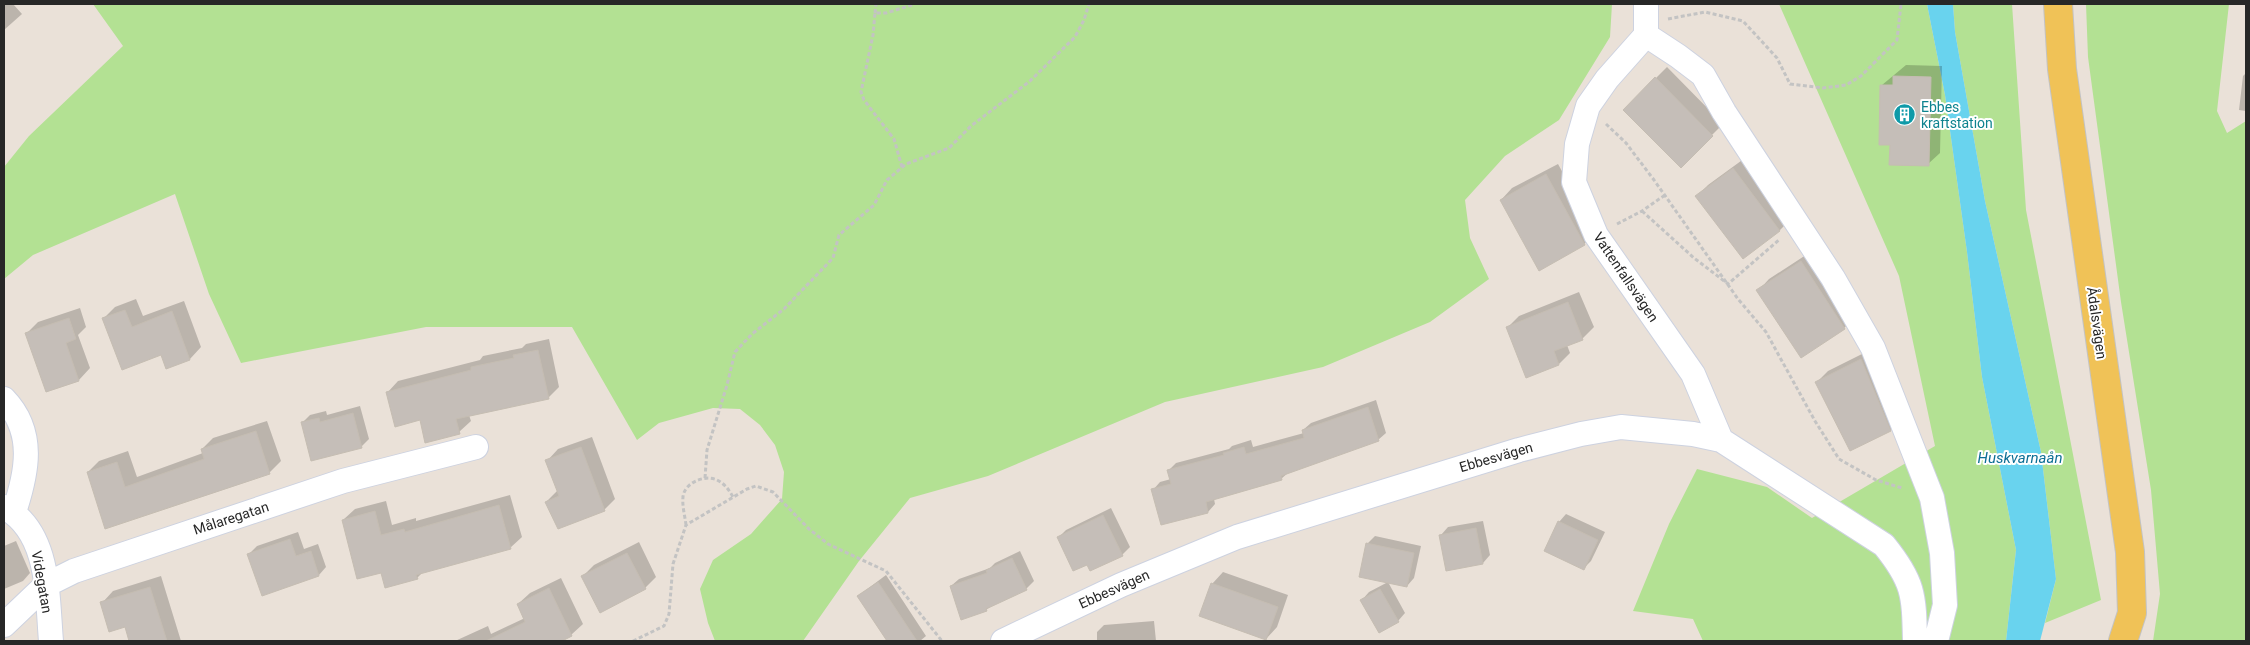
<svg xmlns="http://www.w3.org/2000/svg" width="2250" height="645" font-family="Roboto,sans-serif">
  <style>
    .green { fill: #b3e193 }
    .water { fill: #69d3ee }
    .shadow { fill: #0003 }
    .building { fill: #c5beb8; stroke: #c5bdb2 }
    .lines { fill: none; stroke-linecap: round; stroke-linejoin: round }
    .minor-casing { stroke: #cdd2e0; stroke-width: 26 }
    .major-casing { stroke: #c3c3c3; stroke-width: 30 }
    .path { stroke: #c3c3c3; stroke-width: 3; stroke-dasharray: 4 2.5; stroke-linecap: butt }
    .minor { stroke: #fff; stroke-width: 24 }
    .major { stroke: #f0c257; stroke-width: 28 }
    .labels { text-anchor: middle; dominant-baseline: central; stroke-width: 4; stroke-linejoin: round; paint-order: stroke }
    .culture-label { font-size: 14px; fill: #0d838f; stroke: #fff; text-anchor: start }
    .street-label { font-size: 14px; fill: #272727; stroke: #fff }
    .water-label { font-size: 15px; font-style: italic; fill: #0d6f95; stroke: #fff }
  </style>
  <rect width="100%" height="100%" fill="#eae1d8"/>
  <path class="green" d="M93,4H1612L1610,37L1559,120L1505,156L1465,200L1470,238L1489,279L1430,322L1323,367L1165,402L988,476L910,498L859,561L803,641H715L708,623L700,589L713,560L751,534L782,499L784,472L775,445L760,425L740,409L713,408L659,423L637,440L572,327H426L241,363L209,294L175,194L33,255L4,279V167L29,136L123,46Z
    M1779,4H1927L1945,95L1967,252L1982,377L2016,550L2006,641H1703L1693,619L1633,611L1669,524L1697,469L1767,487L1812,518L1935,446L1899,276Z
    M1953,4H2012L2026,210L2101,600L2045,623L2056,579L2041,452L1985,201L1955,32Z
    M2086,4H2229L2217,111L2227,133L2246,121V641H2153L2160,594L2151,490L2121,302L2088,57Z"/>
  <path class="water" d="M1927,4H1953L1955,32L1985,201L2041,452L2056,579L2040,641H2006L2016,550L1982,377L1967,252L1945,95Z"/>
  <path class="shadow" d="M4,4H13L22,14L4,30Z
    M1906,65L1942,66L1940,153L1928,164L1891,144L1882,85Z
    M1667,67L1723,124L1681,166L1624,110Z
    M2246,73V111L2239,110L2243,76Z
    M1745,158L1791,219L1780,230L1744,257L1697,196L1708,185Z
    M1558,164L1596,233L1584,244L1501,200L1512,188Z
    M1812,251L1856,317L1844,328L1758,291L1769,279Z
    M1579,292L1594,327L1582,339L1567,345L1570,353L1559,364L1508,327L1519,316Z
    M136,299L143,316L184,301L201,347L190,359L167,367L162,353L104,318L115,307Z
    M80,308L86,327L78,335L90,368L79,380L26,334L38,322Z
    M549,339L559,387L548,398L469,415L471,421L459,432L420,418L387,393L398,381L480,360L483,356L522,348L526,344Z
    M1872,349L1901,418L1890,430L1816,383L1828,371Z
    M1376,400L1386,433L1378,440L1289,472L1281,479L1214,499L1215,504L1208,512L1153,490L1160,482L1171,479L1169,470L1176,463L1229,449L1232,446L1251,440L1253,447L1304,433L1303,430L1311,423Z
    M360,406L369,439L361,447L302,423L310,415L326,411L327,415Z
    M267,421L281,461L269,473L106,527L88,472L99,461L128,451L137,477L203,453L202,449L213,438Z
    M592,437L615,499L604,510L546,502L558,490L547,461L558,449Z
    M510,495L522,537L510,548L424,571L417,578L382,571L343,520L355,509L386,501L392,525L416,518V521Z
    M1111,508L1130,547L1122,555L1088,563L1058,538L1066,530Z
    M1566,514L1605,532L1591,561L1583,569L1559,522Z
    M1483,521L1490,555L1483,563L1441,535L1448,527Z
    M298,532L304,549L318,544L326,567L319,575L249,554L257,546Z
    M1375,536L1421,546L1414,578L1407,586L1367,544Z
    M16,541L30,573L23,581L4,589V546Z
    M639,542L656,577L645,588L583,576L594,565Z
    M1020,551L1034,581L1027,588L991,606L986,610L951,586L959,579L990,568L995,563Z
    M1223,572L1288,595L1277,627L1266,639L1212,584Z
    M886,575L926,636L920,641H888L858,596Z
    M161,576L181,641H130L125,625L102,603L113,591Z
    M561,578L583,624L571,635L559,641H455L488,626L491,634L525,618L518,604L530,593Z
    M1388,582L1405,613L1398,621L1362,600L1369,592Z
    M1154,621L1156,641H1097V632L1104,625Z"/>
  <path class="building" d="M1893,76L1931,77L1929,166L1889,165L1890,145H1879L1880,85H1893Z
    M1655,77L1713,136L1681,168L1623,110Z
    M1733,168L1780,231L1743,259L1695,196Z
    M1546,174L1585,245L1539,271L1500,200Z
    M1801,261L1845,329L1801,358L1756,290Z
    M1568,302L1583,340L1554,351L1559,365L1526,378L1506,327Z
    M125,310L132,327L172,311L190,360L166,369L161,355L122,370L102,318Z
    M69,318L76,339L66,343L79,381L46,392L25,333Z
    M538,350L549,399L456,419L460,434L425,443L420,420L395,427L386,392L471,370V367L514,358L513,355Z
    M1861,359L1891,431L1850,451L1815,382Z
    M1368,407L1379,441L1281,476L1282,480L1206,502L1208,513L1161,525L1151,489L1171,484L1167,470L1224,455L1223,453L1244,447L1246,454L1304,438L1302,430Z
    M353,413L362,448L311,461L301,422L319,418L320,422Z
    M256,431L270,474L105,529L87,472L117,462L125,487L204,459L201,449Z
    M581,447L605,511L558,529L545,502L559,496L545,460Z
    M499,505L511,549L416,575L418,579L385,588L381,573L357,579L342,520L375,511L381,535L404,529L405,532Z
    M1103,515L1123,556L1090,571L1087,565L1073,571L1057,537Z
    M1558,521L1598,540L1584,570L1544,551Z
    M1476,528L1483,564L1446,571L1439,535Z
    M290,539L296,556L311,551L319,576L262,596L247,554Z
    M1366,543L1414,553L1407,587L1359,577Z
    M627,553L646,589L600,613L581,576Z
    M1012,558L1027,590L986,609L987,611L961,620L950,586L987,573L986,570Z
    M878,582L917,641H887L857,596Z
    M1211,583L1278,607L1266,640L1199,616Z
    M150,587L167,641H129L125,627L109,632L100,602Z
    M549,588L572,636L562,641H486L525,622L517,604Z
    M1380,589L1399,622L1379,633L1360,600Z"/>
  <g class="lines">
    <defs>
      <path id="minor" d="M1646,4V35L1607,79L1588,106L1577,144L1574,182L1596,235L1693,374L1721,440
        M1646,35L1678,56L1703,75L1724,112L1833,278L1873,348L1932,498L1942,553L1945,605L1936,641
        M4,399C36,432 27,473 14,512
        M4,507C50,532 47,595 51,641
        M4,625L46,585L74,571L343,481L476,447
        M1003,641L1121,585L1237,537L1519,450L1581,434L1621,427L1693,434L1721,440L1884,545C1914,582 1914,595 1915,641"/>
      <path id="major" d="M2058,4L2062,69L2130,552L2132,613L2123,641"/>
    </defs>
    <use href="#minor" class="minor-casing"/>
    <use href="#major" class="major-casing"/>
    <path class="path" d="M875,13L876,4
      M1668,19L1705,12L1743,21L1777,58L1790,84L1823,88L1846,85L1861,76L1897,40L1901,4
      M1606,124L1626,143L1654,180L1738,299L1766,332L1815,421L1839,459L1876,480L1902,488
      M902,167L894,139L864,100L861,92L873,35L875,13H886L912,5
      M1642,211L1694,258L1728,284L1780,239
      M1617,224L1642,211L1665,195
      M705,478L707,450L727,385L735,352L752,334L784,309L833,258L839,235L874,205L887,180L906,164L949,148L971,126L1030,81L1075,37L1084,20L1089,4
      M686,525C685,516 682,506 683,497C684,483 705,474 717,480C725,484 729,490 733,497
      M633,641L664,626L669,614L673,564L686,525L747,489L756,486L773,492L809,529L828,544L886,571L942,641"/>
    <use href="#minor" class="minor"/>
    <use href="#major" class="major"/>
  </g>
  <defs>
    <symbol id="building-disc" viewBox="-11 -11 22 22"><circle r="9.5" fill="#0f9aa8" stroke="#fff"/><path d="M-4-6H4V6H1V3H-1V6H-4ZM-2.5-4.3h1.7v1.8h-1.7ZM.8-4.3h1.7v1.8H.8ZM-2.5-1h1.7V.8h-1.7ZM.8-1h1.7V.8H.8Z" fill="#fff"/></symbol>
  </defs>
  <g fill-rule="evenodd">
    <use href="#building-disc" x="1892" y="102" width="25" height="25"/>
  </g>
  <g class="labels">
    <g class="culture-label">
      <text x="1921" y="107">Ebbes<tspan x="1921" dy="16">kraftstation</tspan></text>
    </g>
    <g class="street-label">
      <text transform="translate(1626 277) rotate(56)">Vattenfallsvägen</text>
      <text transform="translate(2097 323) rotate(82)">Ådalsvägen</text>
      <text transform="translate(1496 457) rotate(-16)">Ebbesvägen</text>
      <text transform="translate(231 518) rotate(-18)">Målaregatan</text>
      <text transform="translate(42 582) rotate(80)">Videgatan</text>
      <text transform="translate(1114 589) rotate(-24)">Ebbesvägen</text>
    </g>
    <g class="water-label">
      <text x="2020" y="458">Huskvarnaån</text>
    </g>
  </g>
  <rect width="2250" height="645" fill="none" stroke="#272727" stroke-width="10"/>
</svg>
